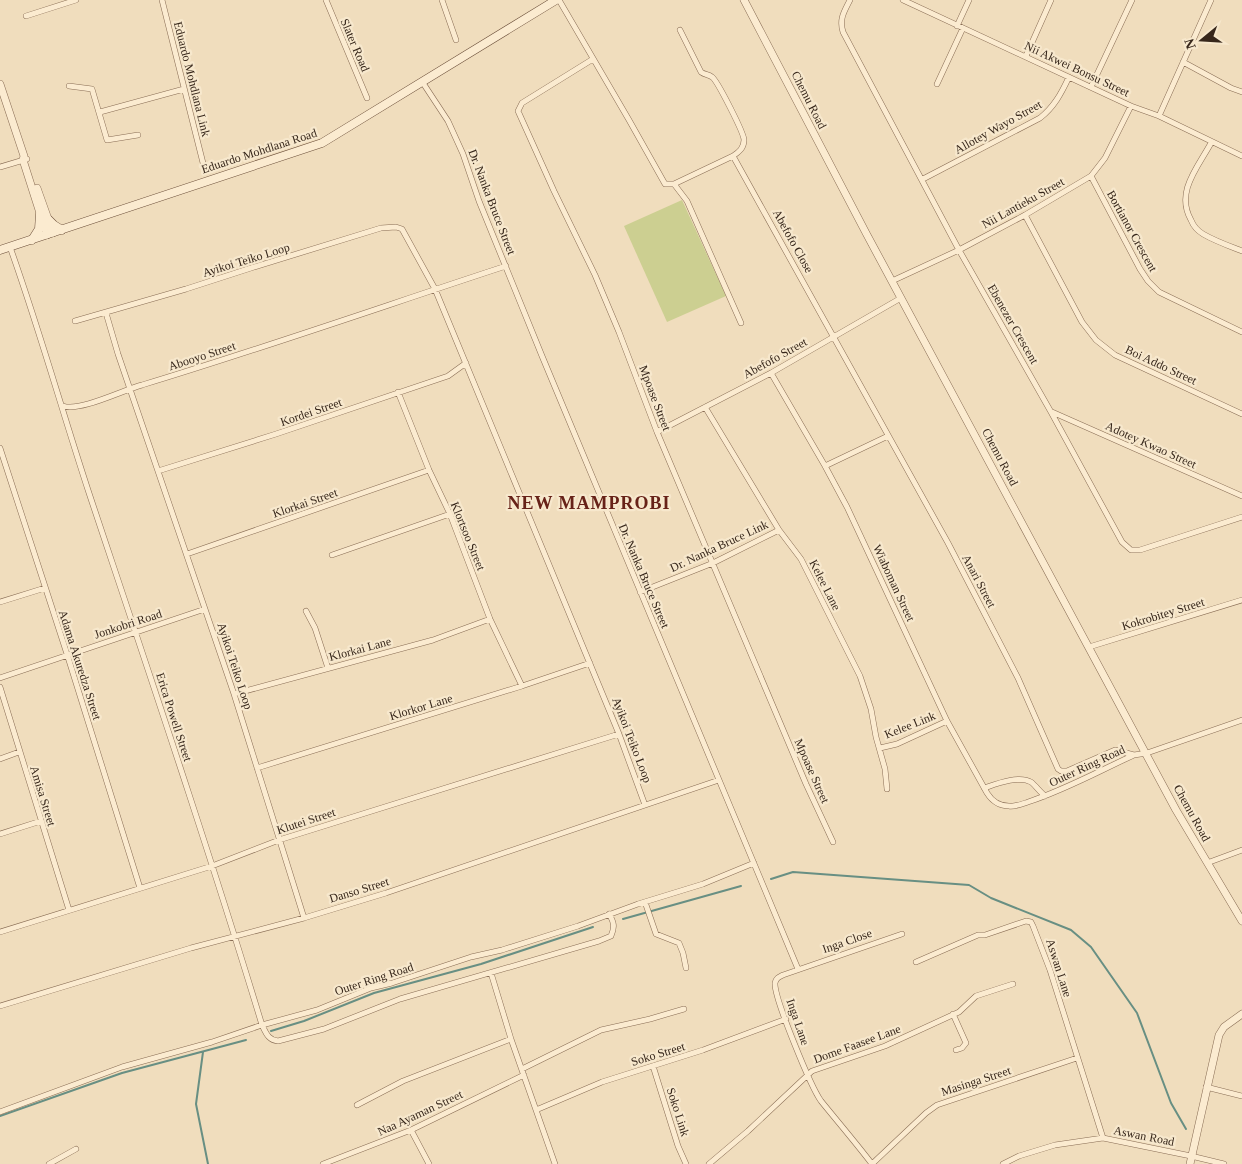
<svg xmlns="http://www.w3.org/2000/svg" width="1242" height="1164" font-family="Georgia,serif">
  <style>
    .green { fill: #cccf91 }
    .lines { fill: none; stroke-linecap: round; stroke-linejoin: round }
    .stream { stroke: #688f83; stroke-width: 2 }
    .minor-casing { stroke: #896d55; stroke-width: 6 }
    .tertiary-casing { stroke: #896d55; stroke-width: 8 }
    .secondary-casing { stroke: #6b4e39; stroke-width: 9 }
    .minor { stroke: #fbebd0; stroke-width: 5 }
    .tertiary { stroke: #fbebd0; stroke-width: 7 }
    .secondary { stroke: #fbebd0; stroke-width: 8 }
    .labels { text-anchor: middle; dominant-baseline: central; stroke-width: 4.5; stroke-linejoin: round; paint-order: stroke }
    .street-label { font-size: 12px; fill: #37271b; stroke: #f7e8cd }
    .district-label { font-size: 18px; font-weight: bold; letter-spacing: 1px; fill: #672218; stroke: #f7e8cd }
  </style>
  <rect width="100%" height="100%" fill="#f0ddbd"/>
  <path class="green" d="M682,200L726,296L667,322L624,226Z"/>
  <g class="lines">
    <path class="stream" d="M771,879L793,872L969,885L991,898L1071,930L1091,947L1137,1013L1171,1103L1186,1129
      M623,919L741,886
      M271,1031L304,1021L374,993L481,964L593,927
      M203,1052L196,1104L208,1164
      M0,1116L122,1073L246,1040"/>
    <defs>
      <path id="minor" d="M162,0L203,163
        M326,0L367,98
        M442,0L456,40
        M559,0L629,120L665,184H674L733,156C739,152 744,148 744,140C744,133 717,80 712,77C708,74 705,75 701,72L680,30
        M850,0C844,12 839,19 843,32L959,250L1051,412L1122,542L1131,550H1140L1242,517
        M903,0L1131,106L1159,116L1242,156
        M26,16L76,0
        M957,26L969,0
        M1026,56L1051,0
        M593,59L522,103L518,111L554,191L595,275L619,332L657,432L806,784L833,842
        M1183,62L1231,88L1242,92
        M423,83L448,121L463,154L479,201L542,356L798,969
        M937,84L963,28
        M69,86L92,89L107,140L138,135
        M1091,87L1132,0
        M100,112L184,89
        M1159,116L1211,0
        M1211,143C1198,167 1175,192 1191,220C1193,225 1198,231 1203,234C1215,241 1229,246 1242,251
        M733,156L948,543L1018,678L1058,769L1061,771H1067L1115,750L1134,755
        M0,167L27,159
        M1091,176L1140,269L1148,281L1159,292L1242,332
        M923,179L1040,118C1054,107 1061,94 1069,77
        M674,184L687,201L741,323
        M1025,215L1082,322L1096,340L1115,355L1242,414
        M10,247C39,328 62,411 89,493C148,670 208,847 262,1025C266,1033 268,1040 278,1041L324,1029L400,999L599,941L611,936C615,927 614,922 609,914
        M892,281L959,250L1025,215L1091,176L1105,158L1131,106
        M106,313L118,354L234,694L304,918
        M75,321L186,289L251,268L381,228L396,227L402,229L435,289L619,734L645,805
        M771,373L825,466L847,507L947,721L987,793C992,801 1000,806 1009,806C1015,807 1022,804 1028,802C1065,790 1099,771 1134,755L1147,753L1242,720
        M398,392L429,470L450,514L490,619L522,686
        M63,406C80,412 123,390 142,385C264,348 384,306 506,266
        M705,407L779,530L801,559L860,676L871,709L876,737L885,769L887,789
        M1052,412L1242,496
        M657,432L771,373L901,298
        M0,448L67,654L140,888
        M825,466L888,436
        M158,471L276,434L448,376L466,363
        M187,554L429,470
        M332,555L450,514
        M640,592L713,563L779,530
        M0,602L45,588
        M306,611L315,628L328,668
        M1089,647L1242,600
        M0,678L205,609
        M0,687L69,910
        M234,694L433,640L490,619
        M880,748L897,744L947,721
        M0,759L19,752
        M257,768L522,686L590,663
        M984,788C996,784 1019,775 1031,782C1036,786 1040,792 1045,796
        M0,834L41,821
        M1207,863L1242,850
        M645,902L656,934L679,943L683,953L686,968
        M0,932L212,866L279,840L619,734
        M916,962L978,935H985L1026,921L1031,922L1033,926L1050,970L1103,1138
        M491,973L511,1039L555,1164
        M0,1006L191,948L304,918L386,893L719,780
        M953,1014L966,1043L962,1048L956,1050
        M653,1066L678,1146L686,1164
        M522,1069L601,1030L650,1019L684,1009
        M1206,1087L1242,1096
        M357,1105L403,1081L511,1039
        M536,1110L602,1082L703,1050L786,1019
        M0,1112L122,1067L212,1042L262,1025L317,1010L371,988L392,983L471,957L502,950L578,926L638,904L703,884L754,863
        M411,1130L429,1164
        M49,1164L76,1149
        M323,1164L411,1130L524,1075
        M709,1164L748,1131L812,1071L885,1046L959,1012L976,996L1013,984
        M872,1164C856,1143 838,1122 821,1101C811,1087 774,998 775,983C776,978 779,977 783,975L902,934
        M872,1164L926,1113L937,1105L1077,1058
        M1003,1164L1019,1156L1055,1145L1103,1138L1191,1156L1224,1164"/>
      <path id="tertiary" d="M744,0L866,233L1176,810L1242,921
        M0,84L24,156L23,160L47,235
        M37,188L53,233
        M1190,1164L1219,1035L1224,1027L1242,1014"/>
      <path id="secondary" d="M48,219L54,225L62,230
        M32,240L39,229L40,214
        M0,250L322,143L556,0"/>
    </defs>
    <use href="#minor" class="minor-casing"/>
    <use href="#tertiary" class="tertiary-casing"/>
    <use href="#secondary" class="secondary-casing"/>
    <use href="#minor" class="minor"/>
    <use href="#tertiary" class="tertiary"/>
    <use href="#secondary" class="secondary"/>
  </g>
  <g class="labels">
    <g class="street-label">
      <text transform="translate(355 45) rotate(67)">Slater Road</text>
      <text transform="translate(1077 69) rotate(25)">Nii Akwei Bonsu Street</text>
      <text transform="translate(192 79) rotate(76)">Eduardo Mohdlana Link</text>
      <text transform="translate(809 100) rotate(63)">Chemu Road</text>
      <text transform="translate(998 127) rotate(-29)">Allotey Wayo Street</text>
      <text transform="translate(259 151) rotate(-18)">Eduardo Mohdlana Road</text>
      <text transform="translate(492 202) rotate(69)">Dr. Nanka Bruce Street</text>
      <text transform="translate(1023 203) rotate(-29)">Nii Lantieku Street</text>
      <text transform="translate(1132 231) rotate(61)">Bortianor Crescent</text>
      <text transform="translate(793 241) rotate(61)">Abefofo Close</text>
      <text transform="translate(246 260) rotate(-17)">Ayikoi Teiko Loop</text>
      <text transform="translate(1013 324) rotate(60)">Ebenezer Crescent</text>
      <text transform="translate(202 356) rotate(-18)">Abooyo Street</text>
      <text transform="translate(775 358) rotate(-29)">Abefofo Street</text>
      <text transform="translate(1161 365) rotate(25)">Boi Addo Street</text>
      <text transform="translate(655 398) rotate(69)">Mpoase Street</text>
      <text transform="translate(311 412) rotate(-19)">Kordei Street</text>
      <text transform="translate(1151 445) rotate(24)">Adotey Kwao Street</text>
      <text transform="translate(1000 457) rotate(62)">Chemu Road</text>
      <text transform="translate(305 503) rotate(-19)">Klorkai Street</text>
      <text transform="translate(468 536) rotate(68)">Klortsoo Street</text>
      <text transform="translate(719 546) rotate(-25)">Dr. Nanka Bruce Link</text>
      <text transform="translate(644 576) rotate(67)">Dr. Nanka Bruce Street</text>
      <text transform="translate(979 581) rotate(62)">Anari Street</text>
      <text transform="translate(894 583) rotate(65)">Wiaboman Street</text>
      <text transform="translate(825 585) rotate(63)">Kelee Lane</text>
      <text transform="translate(1163 614) rotate(-17)">Kokrobitey Street</text>
      <text transform="translate(128 624) rotate(-18)">Jonkobri Road</text>
      <text transform="translate(360 649) rotate(-15)">Klorkai Lane</text>
      <text transform="translate(80 665) rotate(72)">Adama Akuredza Street</text>
      <text transform="translate(235 666) rotate(72)">Ayikoi Teiko Loop</text>
      <text transform="translate(421 707) rotate(-17)">Klorkor Lane</text>
      <text transform="translate(174 717) rotate(72)">Erica Powell Street</text>
      <text transform="translate(910 725) rotate(-22)">Kelee Link</text>
      <text transform="translate(632 740) rotate(69)">Ayikoi Teiko Loop</text>
      <text transform="translate(1087 766) rotate(-25)">Outer Ring Road</text>
      <text transform="translate(812 771) rotate(66)">Mpoase Street</text>
      <text transform="translate(43 796) rotate(73)">Amisa Street</text>
      <text transform="translate(1192 813) rotate(61)">Chemu Road</text>
      <text transform="translate(306 821) rotate(-18)">Klutei Street</text>
      <text transform="translate(359 890) rotate(-17)">Danso Street</text>
      <text transform="translate(847 941) rotate(-19)">Inga Close</text>
      <text transform="translate(1059 968) rotate(72)">Aswan Lane</text>
      <text transform="translate(374 979) rotate(-18)">Outer Ring Road</text>
      <text transform="translate(798 1022) rotate(71)">Inga Lane</text>
      <text transform="translate(857 1044) rotate(-20)">Dome Faasee Lane</text>
      <text transform="translate(658 1054) rotate(-17)">Soko Street</text>
      <text transform="translate(976 1081) rotate(-18)">Masinga Street</text>
      <text transform="translate(678 1112) rotate(72)">Soko Link</text>
      <text transform="translate(420 1113) rotate(-25)">Naa Ayaman Street</text>
      <text transform="translate(1144 1136) rotate(11)">Aswan Road</text>
    </g>
    <g class="district-label">
      <text x="589" y="503">NEW MAMPROBI</text>
    </g>
  </g>
  <g transform="translate(1202 40) rotate(252)" stroke="#f7e8cd" stroke-width="4" paint-order="stroke">
  <path d="M0-4L9 19L0 12L-9 19Z" fill="#37271b"/>
  <text y="-8" font-size="14" font-weight="bold" text-anchor="middle" fill="#37271b">N</text>
  </g>
</svg>
